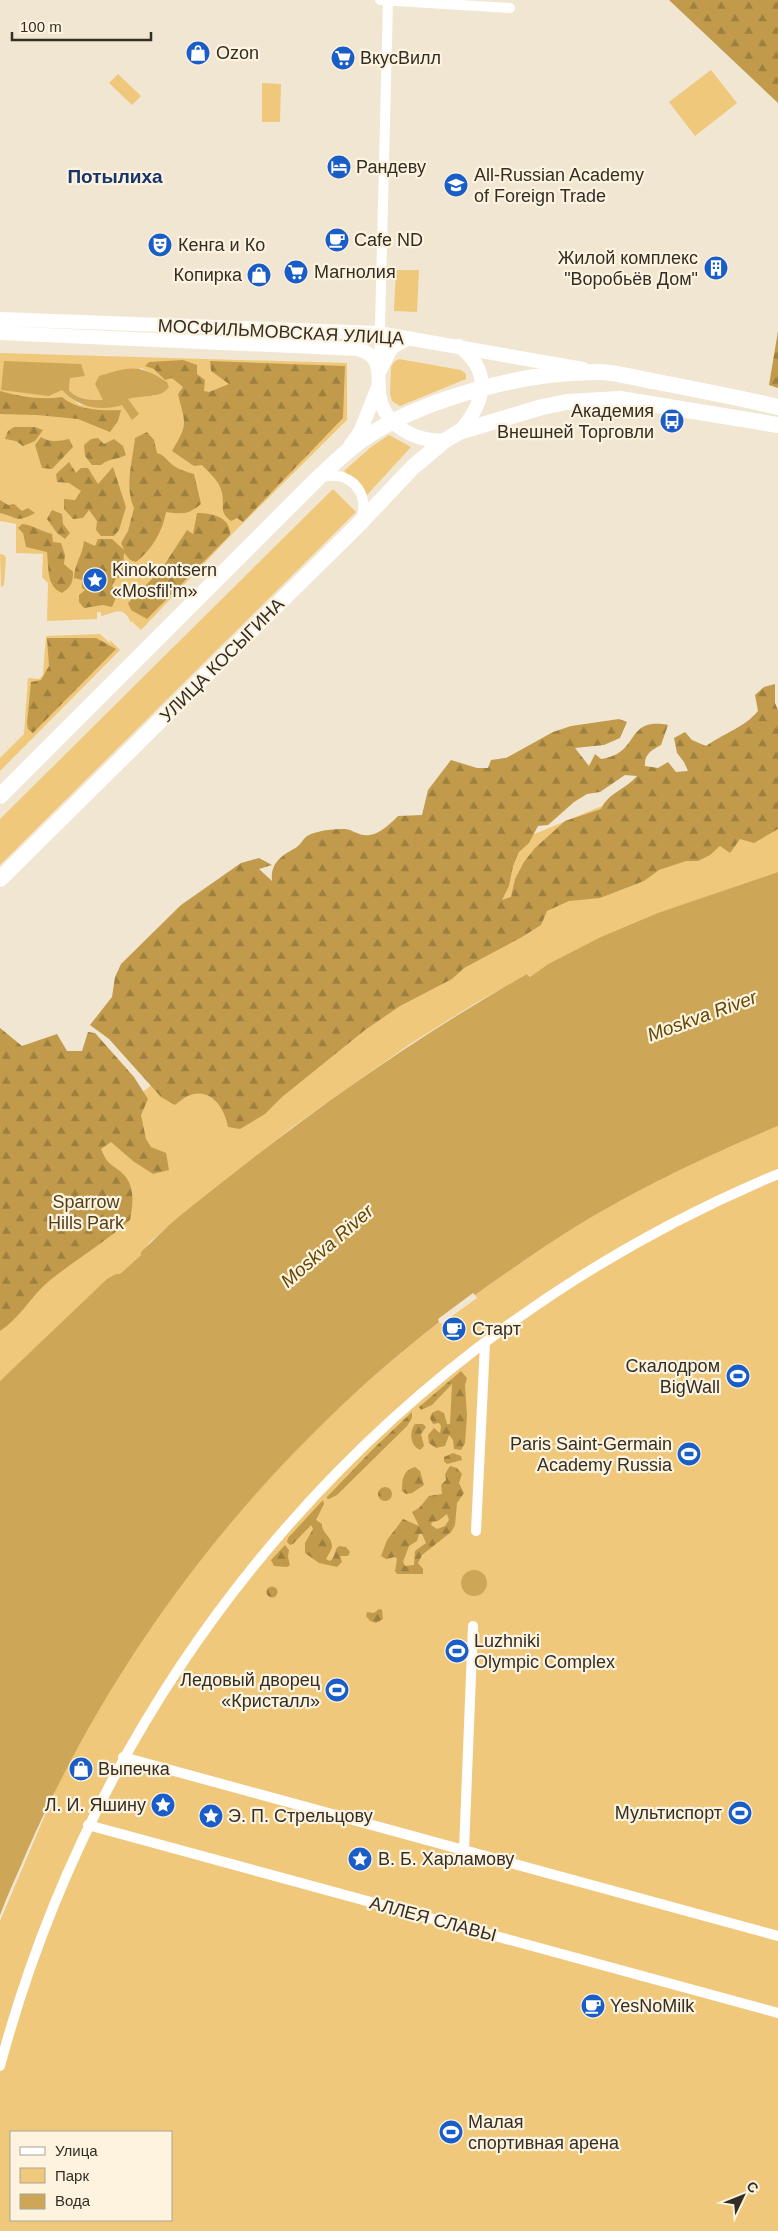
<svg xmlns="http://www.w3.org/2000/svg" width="778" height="2231" font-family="Arial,sans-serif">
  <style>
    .green { fill: #efc87c; fill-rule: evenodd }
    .forest { fill: url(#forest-firs); fill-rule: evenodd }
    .water { fill: #cda657 }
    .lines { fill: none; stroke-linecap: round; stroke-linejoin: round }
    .minor { stroke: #fff; stroke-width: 10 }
    .secondary { stroke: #fff; stroke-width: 14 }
    .primary { stroke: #fff; stroke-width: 16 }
    .labels { text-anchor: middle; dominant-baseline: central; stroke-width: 4.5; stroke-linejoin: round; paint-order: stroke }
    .poi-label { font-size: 18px; fill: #322e26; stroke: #fef3de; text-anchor: start }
    .street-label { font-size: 18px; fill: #322e26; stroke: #fef3de }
    .park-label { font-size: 18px; fill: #50401d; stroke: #fef3de }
    .neighbourhood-label { font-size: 19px; font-weight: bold; fill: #16366b; stroke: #fef3de }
    .water-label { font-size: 19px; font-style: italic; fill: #624806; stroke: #fef3de }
  </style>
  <defs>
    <pattern id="forest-firs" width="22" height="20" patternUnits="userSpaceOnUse" patternTransform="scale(1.25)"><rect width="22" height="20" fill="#c19b4b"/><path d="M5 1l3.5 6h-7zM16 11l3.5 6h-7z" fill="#9d7f3e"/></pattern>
  </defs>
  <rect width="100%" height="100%" fill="#f1e6d1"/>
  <path class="green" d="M711,70L737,103L695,136L669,102Z
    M118,74L141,96L132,105L109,83Z
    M262,83L281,84L280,122H262Z
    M396,270H419L417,312L394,311Z
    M0,353L347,363V420L237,529L141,630L131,621V623C123,603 114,614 101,616V612H97V619L47,621L48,583L42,577L43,554L16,553V524L0,521ZM4,361L70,378L69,390C78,400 90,400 103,400L141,368L167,382L154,396C132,394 103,402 80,405L68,396L62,390Z
    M399,359L461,370L466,374V379L400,406L392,401L390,394L391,367L394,362Z
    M389,435L411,447L367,495L362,487L344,471L371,447Z
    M333,489L356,512L0,865V819Z
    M0,554L4,555L6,558L4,585L1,587Z
    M100,634L110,643V640L120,650L0,771V758L24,734L28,678L39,679L43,675L46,636Z
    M769,737L778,738V872C700,898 624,926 550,963L547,967L530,977L528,974L474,1004L410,1044L294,1126L181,1215L149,1243L141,1255L120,1274H116L0,1381V1199L104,1123L223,1028L527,837Z
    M778,1126V2231H0V1921L54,1794L53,1793C72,1756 91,1718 113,1683C199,1545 312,1421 439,1322L441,1324L477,1298L475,1295C499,1278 523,1261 547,1245C619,1197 699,1159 778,1126ZM11,2132H171V2220H11Z"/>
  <path class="forest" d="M669,0H778V103Z
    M778,331V388L769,385Z
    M183,360L197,365V374L205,380L204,391L209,392L229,384L211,371L210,361L345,366L343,418L243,522L237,518L231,521C218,511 225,506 222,493C220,481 209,473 202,465L194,466L172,451C189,423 185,424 178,394L183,387L172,378L165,380L154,369L145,366L149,362Z
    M0,391C21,397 41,400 62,397C77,410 101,411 121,410L118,421L110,432L78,419L37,415L0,414Z
    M14,427H35L43,430L35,441L23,446L16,441L5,439L8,431Z
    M147,432L154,440L157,453C165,455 167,461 174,466C180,470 187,472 194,474L201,504C188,515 182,514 166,512C162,533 152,549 136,562L130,560L124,553L123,567L125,576L116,578L112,586L118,593L112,607L103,605L84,608L79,602V595L85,590L82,588V580L74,578C75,562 82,557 84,541L95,546L98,539H112L124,550L121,543L128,531L134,508C124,488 133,459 135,438Z
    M41,437C51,443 59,441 69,439L73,447L52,469L42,468L35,445Z
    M98,438L104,444L114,439L123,446L126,455C117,460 109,458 101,465H92L85,456L84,445L91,439Z
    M69,462L76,473L81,468H88L98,484L113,467L126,507L119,530L114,536H101L96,530L97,521L89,510L83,518L73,519L64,509V499L75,500L81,491L69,483L57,482L56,474Z
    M0,500L8,505L14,504L22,511L28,508L35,513C16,523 19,518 0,513Z
    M52,510L62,514L63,524L70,533L65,539L57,533L47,519Z
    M197,513C212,513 231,517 230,535L147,619L131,610L128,603L161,570L187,530L193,534Z
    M22,524C33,525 40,531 52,534L53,542L61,543L65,555L64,564L73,572C73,583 71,587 62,593C46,586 49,568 47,552L26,547L23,533L18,528Z
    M47,638H96L116,649L33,733L28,729L27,723L31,682L41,680L49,666Z
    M775,684V703L778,710V829L754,843L740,839L730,853L720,846L710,855L698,861H686L659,870L644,881L600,898L569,901L547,911L541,925L522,937L464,968L452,979L400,1006L365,1030L282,1097L265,1114L240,1129L228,1127C225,1108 210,1086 188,1096C183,1098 179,1102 175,1105L161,1097L109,1039L90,1025L112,997L115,977L121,964L181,905L241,863L259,858L272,865L259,869L272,881C270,862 283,855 297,847C301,844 303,839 307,836C318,830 333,829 345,829C354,830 360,837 370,835C381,833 391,823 398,816L422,815L428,790L451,760L477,768H488L491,760L506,758L553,732L571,726L619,719L627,722L620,738L604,745L575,748L589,766L595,754L601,759C641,754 624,717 668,725L661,745C652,750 644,754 645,766L658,768L668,762L676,772L688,771L684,762L677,753L674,738L685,732L692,740L706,746C724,733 744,728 758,711L755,695L764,687ZM625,775L637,776C626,789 608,793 601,809L565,821L535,848L524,862L515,879L511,897L502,900L509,886L513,866L519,852L529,843L538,826L548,825L574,802L587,794L600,792Z
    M0,1028L22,1046L57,1034L67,1051H82L88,1032L95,1033L134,1077L148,1099L141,1115L146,1139L151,1147L166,1153L169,1170L153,1174L133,1161L111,1142L101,1149C108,1165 109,1162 121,1172C136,1185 133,1203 130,1220C104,1243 75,1260 49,1281C31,1296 20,1318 0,1331Z
    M461,1371L467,1378L465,1385L467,1416L465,1443L461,1450L454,1449L453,1440L449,1435L445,1446L436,1448L429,1443L428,1435L434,1428L440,1433L441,1426L439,1423L433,1424L430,1418L432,1413L438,1410L444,1413L447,1424H450L452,1384L432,1405L421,1410L419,1407Z
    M412,1412V1418L407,1426L337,1495L329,1499L326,1498L374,1448Z
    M415,1424H423L426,1427L421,1434L424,1446L420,1450C410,1446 409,1432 415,1424Z
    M453,1453L461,1456L462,1460L447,1464L444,1461V1457Z
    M450,1466L457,1468L462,1474L459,1483L464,1493L457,1503L455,1525L451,1532L422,1555L418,1563L423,1569V1574H397L395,1571L397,1559L395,1557L386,1559L381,1556L387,1540L403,1519L419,1526L412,1512L419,1508L429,1496L442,1494L441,1485L446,1480L445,1474ZM447,1514L449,1520L445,1526L437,1529L431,1525L432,1522L438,1521ZM419,1534H422L426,1543L415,1551L414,1565L405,1566L403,1562L409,1546L417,1541Z
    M415,1467L420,1471L424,1485L412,1493L406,1494L402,1491C402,1480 403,1470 415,1467Z
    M378 1494a7 7 0 1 1 14 0a7 7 0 1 1-14 0Z
    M323,1500L324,1504L316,1520L322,1524C321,1533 333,1537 332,1547C331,1551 328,1555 326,1559L330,1561C336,1557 334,1549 339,1546L346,1547L350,1552L348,1556H340L342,1562L337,1567L319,1563L305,1553V1543L313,1529L311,1525L293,1544L290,1545L287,1542L288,1538Z
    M285,1545L289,1550L288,1557L290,1565L287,1567L274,1566L271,1560Z
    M266.5 1592a5.5 5.5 0 1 1 11 0a5.5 5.5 0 1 1-11 0Z
    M379,1609L382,1610L383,1619L376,1623L370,1621L366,1616L367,1612L374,1613Z"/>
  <path class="water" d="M4,361L81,364L85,376L70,378L69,390C77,400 90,400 103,400L95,384L99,376C131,366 139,364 167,382L169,387C161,399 141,395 128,399L139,414L132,420L122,405C101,412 77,407 62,390L49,396L1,390Z
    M778,872V1126C699,1159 619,1197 547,1245C523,1261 499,1278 475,1295L473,1293L438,1319L439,1322C261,1461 119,1642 28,1849C19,1871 8,1893 0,1915V1381L107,1279L116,1274H120L141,1255V1252C154,1240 167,1226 182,1214C292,1125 405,1043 527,974L530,977L550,963L601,937L658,913Z
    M461 1583a13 13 0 1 1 26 0a13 13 0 1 1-26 0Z"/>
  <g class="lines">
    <path class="minor" d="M380,0L510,8
      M379,367L388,0
      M320,478C348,468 371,492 361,519
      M476,1531L485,1343
      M123,1757L778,1936
      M88,1825L778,2013
      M464,1850L473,1626
      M0,2066C108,1663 392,1335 778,1174"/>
    <path class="secondary" d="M0,319L378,333L583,369
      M0,333L358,349C365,351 372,355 376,362C380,372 378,383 379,393C383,425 414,441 444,441
      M379,372L392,347L409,338
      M459,432C485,403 493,372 459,346
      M350,446L360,432L378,387"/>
    <path class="primary" d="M0,796L316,480C330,467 344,453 359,442C419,399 523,372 596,372C614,371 634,378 652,381C694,389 736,397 778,407
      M0,879L360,523L413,467L444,441L459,432L542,407L567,402L620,399L778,425"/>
  </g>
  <defs>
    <symbol id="shop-disc" viewBox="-11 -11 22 22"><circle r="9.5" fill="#195dc8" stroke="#fef3de"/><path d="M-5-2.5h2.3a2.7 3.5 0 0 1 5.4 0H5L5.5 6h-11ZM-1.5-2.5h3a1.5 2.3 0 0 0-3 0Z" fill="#fff"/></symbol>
    <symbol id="supermarket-disc" viewBox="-11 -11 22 22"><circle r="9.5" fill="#195dc8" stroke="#fef3de"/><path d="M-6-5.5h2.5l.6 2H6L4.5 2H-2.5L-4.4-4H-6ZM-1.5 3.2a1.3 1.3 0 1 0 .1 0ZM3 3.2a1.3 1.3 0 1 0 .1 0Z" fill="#fff"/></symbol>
    <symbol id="hotel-disc" viewBox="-11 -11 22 22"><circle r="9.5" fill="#195dc8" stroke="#fef3de"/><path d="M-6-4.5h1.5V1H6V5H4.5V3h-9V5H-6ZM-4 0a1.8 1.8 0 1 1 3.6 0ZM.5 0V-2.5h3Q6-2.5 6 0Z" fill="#fff"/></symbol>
    <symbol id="university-disc" viewBox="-11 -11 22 22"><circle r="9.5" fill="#195dc8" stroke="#fef3de"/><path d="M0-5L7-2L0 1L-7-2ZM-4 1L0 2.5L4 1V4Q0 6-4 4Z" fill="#fff"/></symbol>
    <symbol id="cafe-disc" viewBox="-11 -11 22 22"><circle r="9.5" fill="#195dc8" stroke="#fef3de"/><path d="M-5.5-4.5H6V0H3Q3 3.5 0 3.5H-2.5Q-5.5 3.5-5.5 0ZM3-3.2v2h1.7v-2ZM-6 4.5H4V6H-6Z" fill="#fff"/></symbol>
    <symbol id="theatre-disc" viewBox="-11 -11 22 22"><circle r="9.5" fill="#195dc8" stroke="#fef3de"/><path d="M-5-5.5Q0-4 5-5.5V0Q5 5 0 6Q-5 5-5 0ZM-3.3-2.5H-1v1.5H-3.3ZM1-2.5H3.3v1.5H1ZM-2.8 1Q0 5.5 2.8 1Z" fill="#fff"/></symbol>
    <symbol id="building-disc" viewBox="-11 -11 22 22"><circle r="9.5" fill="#195dc8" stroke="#fef3de"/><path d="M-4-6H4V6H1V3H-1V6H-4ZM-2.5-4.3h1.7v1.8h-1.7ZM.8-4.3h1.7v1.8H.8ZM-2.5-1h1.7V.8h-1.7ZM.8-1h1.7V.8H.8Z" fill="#fff"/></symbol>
    <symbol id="bus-disc" viewBox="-11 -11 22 22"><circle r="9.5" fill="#195dc8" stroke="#fef3de"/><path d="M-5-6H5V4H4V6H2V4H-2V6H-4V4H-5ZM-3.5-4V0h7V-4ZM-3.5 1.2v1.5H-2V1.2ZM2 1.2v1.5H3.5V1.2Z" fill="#fff"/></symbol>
    <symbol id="sight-disc" viewBox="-11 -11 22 22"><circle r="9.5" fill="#195dc8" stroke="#fef3de"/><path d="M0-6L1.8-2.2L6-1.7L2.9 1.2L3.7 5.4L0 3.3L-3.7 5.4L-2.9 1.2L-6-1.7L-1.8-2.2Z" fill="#fff"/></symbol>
    <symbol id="stadium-disc" viewBox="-11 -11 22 22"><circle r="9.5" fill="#195dc8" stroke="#fef3de"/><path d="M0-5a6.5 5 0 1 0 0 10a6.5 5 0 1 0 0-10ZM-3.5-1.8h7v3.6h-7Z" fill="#fff"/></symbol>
  </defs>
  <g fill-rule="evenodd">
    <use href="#shop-disc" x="184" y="39" width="28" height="28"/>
    <use href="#supermarket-disc" x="329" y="44" width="28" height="28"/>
    <use href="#hotel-disc" x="325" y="153" width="28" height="28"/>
    <use href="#university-disc" x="442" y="171" width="28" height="28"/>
    <use href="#cafe-disc" x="323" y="226" width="28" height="28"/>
    <use href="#theatre-disc" x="146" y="231" width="28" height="28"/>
    <use href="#building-disc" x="702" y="254" width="28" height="28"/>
    <use href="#supermarket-disc" x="282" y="258" width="28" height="28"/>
    <use href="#shop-disc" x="245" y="261" width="28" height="28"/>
    <use href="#bus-disc" x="658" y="407" width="28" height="28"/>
    <use href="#sight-disc" x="81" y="566" width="28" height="28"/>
    <use href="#cafe-disc" x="440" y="1315" width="28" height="28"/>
    <use href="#stadium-disc" x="724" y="1362" width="28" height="28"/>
    <use href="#stadium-disc" x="675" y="1440" width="28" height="28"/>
    <use href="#stadium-disc" x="443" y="1637" width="28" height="28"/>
    <use href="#stadium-disc" x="323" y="1676" width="28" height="28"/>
    <use href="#shop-disc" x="67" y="1755" width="28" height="28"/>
    <use href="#sight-disc" x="149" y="1791" width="28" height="28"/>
    <use href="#stadium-disc" x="726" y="1799" width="28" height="28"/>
    <use href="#sight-disc" x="197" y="1802" width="28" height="28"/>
    <use href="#sight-disc" x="346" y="1845" width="28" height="28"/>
    <use href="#cafe-disc" x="579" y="1992" width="28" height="28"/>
    <use href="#stadium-disc" x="437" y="2118" width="28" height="28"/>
  </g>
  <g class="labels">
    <g class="poi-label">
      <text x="216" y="53">Ozon</text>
      <text x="360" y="58">ВкусВилл</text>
      <text x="356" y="167">Рандеву</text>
      <text x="474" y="175">All-Russian Academy<tspan x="474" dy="21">of Foreign Trade</tspan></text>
      <text x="354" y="240">Cafe ND</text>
      <text x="178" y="245">Кенга и Ко</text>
      <text x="698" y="258" text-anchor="end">Жилой комплекс<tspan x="698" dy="21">"Воробьёв Дом"</tspan></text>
      <text x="314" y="272">Магнолия</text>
      <text x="242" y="275" text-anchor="end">Копирка</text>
      <text x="654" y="411" text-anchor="end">Академия<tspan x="654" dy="21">Внешней Торговли</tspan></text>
      <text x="112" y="570">Kinokontsern<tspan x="112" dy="21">«Mosfil'm»</tspan></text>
      <text x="472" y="1329">Старт</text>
      <text x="720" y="1366" text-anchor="end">Скалодром<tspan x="720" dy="21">BigWall</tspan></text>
      <text x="672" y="1444" text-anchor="end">Paris Saint-Germain<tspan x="672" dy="21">Academy Russia</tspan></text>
      <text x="474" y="1641">Luzhniki<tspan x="474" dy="21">Olympic Complex</tspan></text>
      <text x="320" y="1680" text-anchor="end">Ледовый дворец<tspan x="320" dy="21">«Кристалл»</tspan></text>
      <text x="98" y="1769">Выпечка</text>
      <text x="146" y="1805" text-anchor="end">Л. И. Яшину</text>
      <text x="722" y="1813" text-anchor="end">Мультиспорт</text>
      <text x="228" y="1816">Э. П. Стрельцову</text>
      <text x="378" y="1859">В. Б. Харламову</text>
      <text x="610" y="2006">YesNoMilk</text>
      <text x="468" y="2122">Малая<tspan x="468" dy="21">спортивная арена</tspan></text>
    </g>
    <g class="street-label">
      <text transform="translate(281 332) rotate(3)">МОСФИЛЬМОВСКАЯ УЛИЦА</text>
      <text transform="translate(222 660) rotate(-45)">УЛИЦА КОСЫГИНА</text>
      <text transform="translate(433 1919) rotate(15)">АЛЛЕЯ СЛАВЫ</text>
    </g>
    <g class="park-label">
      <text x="86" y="1202">Sparrow<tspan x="86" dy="21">Hills Park</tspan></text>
    </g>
    <g class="neighbourhood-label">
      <text x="115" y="176">Потылиха</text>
    </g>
    <g class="water-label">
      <text transform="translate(702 1016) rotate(-20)">Moskva River</text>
      <text transform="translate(327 1246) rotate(-41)">Moskva River</text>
    </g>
  </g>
  <rect x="10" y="2131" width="162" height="90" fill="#fef3de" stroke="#aca494"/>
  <rect x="20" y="2147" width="25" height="8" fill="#ffffff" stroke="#aca494"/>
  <text x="55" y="2156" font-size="15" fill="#322e26">Улица</text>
  <rect x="20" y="2168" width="25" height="15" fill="#efc87c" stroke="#aca494"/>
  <text x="55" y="2181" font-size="15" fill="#322e26">Парк</text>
  <rect x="20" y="2194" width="25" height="15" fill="#cda657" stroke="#aca494"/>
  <text x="55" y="2206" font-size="15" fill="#322e26">Вода</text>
  <g transform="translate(743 2196) rotate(47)" stroke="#fef3de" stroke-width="4" paint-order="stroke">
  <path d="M0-4L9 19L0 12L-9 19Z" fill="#322e26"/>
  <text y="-8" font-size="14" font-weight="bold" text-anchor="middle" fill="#322e26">С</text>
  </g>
  <path d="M12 32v8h139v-8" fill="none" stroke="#322e26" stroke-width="2.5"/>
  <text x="20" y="32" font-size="15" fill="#322e26" stroke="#fef3de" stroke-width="4" paint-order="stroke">100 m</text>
</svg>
